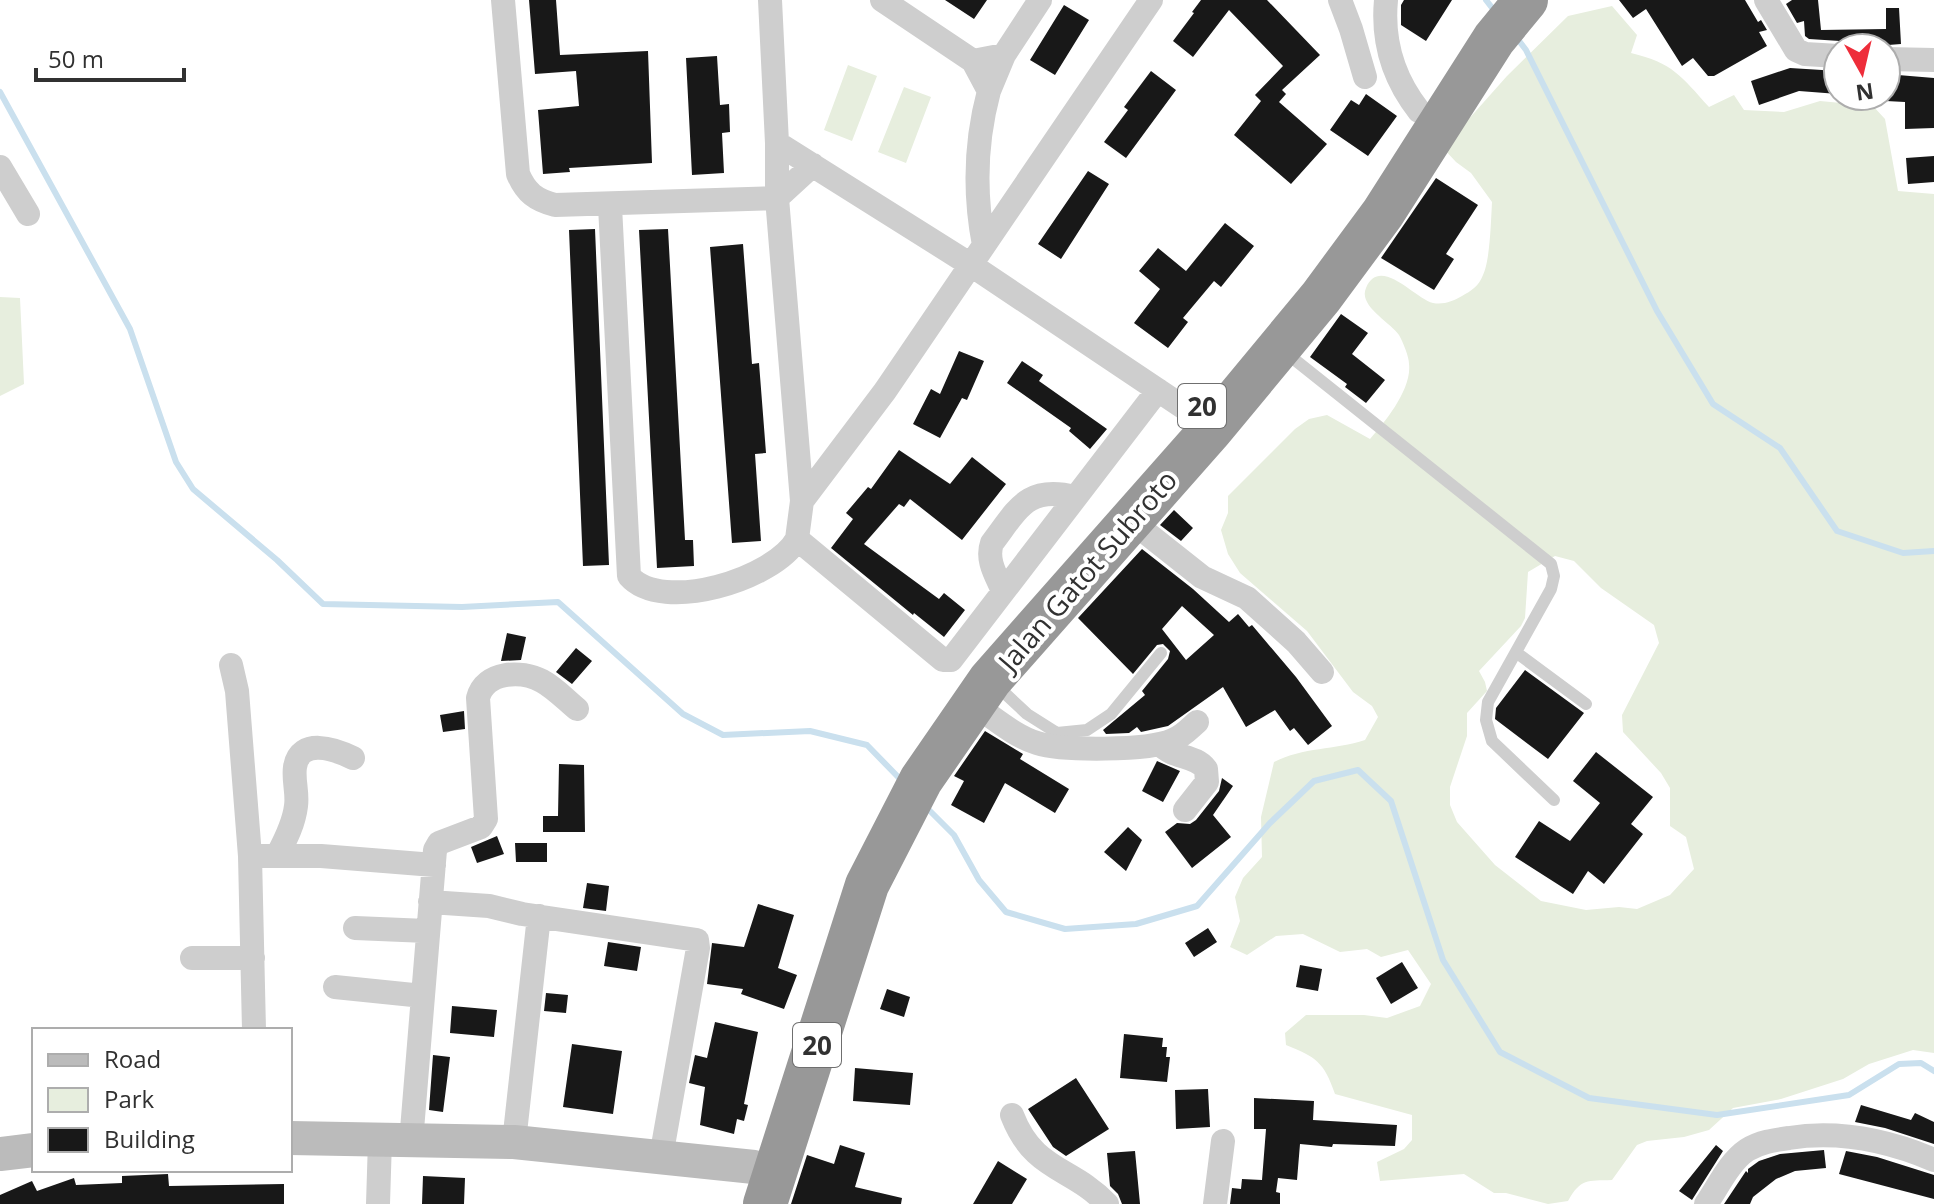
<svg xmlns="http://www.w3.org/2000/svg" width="1934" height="1204" font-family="'Open Sans',sans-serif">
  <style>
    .green { fill: #e7eede; fill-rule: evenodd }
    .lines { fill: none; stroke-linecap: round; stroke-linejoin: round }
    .stream { stroke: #cae0ee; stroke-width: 6 }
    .building { fill: #181818; fill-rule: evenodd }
    .lane { stroke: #cecece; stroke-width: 12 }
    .street { stroke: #cecece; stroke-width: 24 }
    .secondary { stroke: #bbb; stroke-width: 34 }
    .highway { stroke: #989898; stroke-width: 44 }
    .labels { text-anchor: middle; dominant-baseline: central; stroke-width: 8; stroke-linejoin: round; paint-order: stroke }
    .shield { fill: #fff; stroke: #6f6f6f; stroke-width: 2 }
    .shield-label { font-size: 26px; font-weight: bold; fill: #313131 }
    .street-label { font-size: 28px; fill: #313131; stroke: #fff }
  </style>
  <rect width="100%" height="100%" fill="#fff"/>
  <path class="green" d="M1612,6L1637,35L1631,53C1673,63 1681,76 1709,107L1734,95L1744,110L1784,112L1820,101L1873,106L1885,119L1898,191L1934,194V1053L1913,1050L1869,1064L1843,1079L1781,1099L1733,1108L1709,1130L1684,1137L1647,1141L1637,1145L1612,1180C1587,1181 1581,1178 1568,1201L1548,1204L1506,1193H1494L1464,1174L1380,1181L1377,1162L1404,1149L1412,1140V1115L1335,1094C1324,1062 1316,1057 1286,1045L1285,1033L1306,1015H1364L1387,1018L1420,1006L1431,984L1408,950L1381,957L1367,949L1340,952L1303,934L1276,936L1247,955L1230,947L1240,921L1235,897L1243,878L1262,857L1261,817L1274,762C1303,747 1335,750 1365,740L1378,717L1372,706L1353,692L1307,631L1240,573L1228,554L1221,530L1228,513V496L1295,429L1309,419L1327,415L1370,439C1385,422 1412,389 1409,364C1409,357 1403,342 1399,335C1390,322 1358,306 1366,288C1380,255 1415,299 1433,303C1444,305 1453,301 1462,296C1471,291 1479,286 1483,275C1490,261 1491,220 1492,202L1471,173L1456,162L1443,148L1507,76L1568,16ZM1555,556L1574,561L1601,588L1654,625L1659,643L1622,715L1623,732L1661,773L1670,788V826L1686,837L1694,869L1670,895L1637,909L1619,907L1586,910L1541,901L1495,865L1457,822L1450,805V787L1467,736V713L1487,691L1485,682L1479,671L1521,626L1525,618L1528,572Z
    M848,65L877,76L852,141L824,130Z
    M904,87L931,97L906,163L878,152Z
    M0,297L20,298L24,384L0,396Z"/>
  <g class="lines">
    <path class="stream" d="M1486,0L1496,13
      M1516,37L1526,50L1657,311L1713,404L1780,448L1837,531L1903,553L1934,551
      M0,92L130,329L176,462L193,489L277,560L323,604L462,607L558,602L683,714L723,735L810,731L867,745L902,781
      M926,807L954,835L979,880L1006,912L1065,929L1136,924L1197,906L1270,823L1314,781L1358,770L1391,801L1443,960L1500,1052L1589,1098L1717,1115L1849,1095L1899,1064L1921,1063L1934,1071"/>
  </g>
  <path class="building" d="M529,0H556L560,55L648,51L652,163L569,168L570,172L543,174L538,110L579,106L576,71L535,74Z
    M945,0H987L974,19Z
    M1201,0H1267L1320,55L1282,90L1286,94L1279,102L1327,144L1291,184L1234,135L1261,101L1255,95L1283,66L1229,10L1193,57L1173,41L1194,13L1192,12Z
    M1404,0H1452L1426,41L1401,25V5Z
    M1619,0H1745L1758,22L1761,20L1767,30L1759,32L1767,46L1714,76H1708L1693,58L1682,66L1646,9L1633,18Z
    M1792,0H1818L1821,30L1886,29V8H1899L1901,44L1850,48L1840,41L1809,39L1805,36L1804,21L1797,23L1786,4Z
    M1064,5L1089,20L1055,75L1030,60Z
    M717,56L720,105L729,104L730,132L722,133L724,173L692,175L686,58Z
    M1790,68L1838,71V94L1799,91L1759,105L1751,81Z
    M1151,71L1176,90L1126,158L1104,142L1128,110L1124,107Z
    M1886,74L1934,78V128L1905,129V102L1886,101Z
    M1366,94L1397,116L1368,156L1330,130L1351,100L1359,105Z
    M1934,156V182L1908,184L1906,158Z
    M1088,171L1109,184L1061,259L1038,244Z
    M1436,178L1478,205L1446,254L1454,259L1434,290L1381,258Z
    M1225,223L1254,246L1221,287L1214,281L1183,318L1188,322L1168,348L1134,323L1160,289L1139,271L1158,248L1186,271Z
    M595,229L609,565L583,566L569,230Z
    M668,229L685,540H693L694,566L657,568L639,230Z
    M743,244L752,364L759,363L766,453L755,454L761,541L732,543L710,247Z
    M1341,314L1368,333L1352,354L1385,380L1366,403L1345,387L1347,384L1310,357Z
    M959,351L984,361L967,400L962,398L940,438L913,424L931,389L940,394Z
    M1022,361L1043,375L1039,381L1107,429L1090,449L1069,431L1071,428L1007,383Z
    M899,450L950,484L972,457L1006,484L962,540L910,499L904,507L899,504L864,544L939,599L944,593L965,610L944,637L914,613L913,615L831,548L853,519L846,513L868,487L871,489Z
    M1174,510L1193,528L1181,541L1160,525Z
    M1142,549L1193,589L1229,622L1238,614L1249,627L1252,625L1296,677L1332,726L1308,745L1294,728L1290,731L1275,710L1246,727L1223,687L1168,726L1141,732L1137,727L1129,733L1106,734L1103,730L1145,695L1142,691L1168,659L1170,651L1163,644L1157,645L1133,674L1078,618ZM1182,606L1214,635L1186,660L1162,629Z
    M507,633L526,637L521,660L501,661Z
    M576,648L592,661L572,684L556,672Z
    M1525,670L1584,713L1548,759L1495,719L1496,708Z
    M464,711L465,729L443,732L440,715Z
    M985,731L1023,754L1020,759L1069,789L1055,813L1005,783L984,823L951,805L964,781L954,776Z
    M1596,752L1653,797L1631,824L1643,834L1604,884L1588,871L1573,894L1515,857L1539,821L1570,841L1600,803L1573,781Z
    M1157,761L1180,771L1163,802L1142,791Z
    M559,764L584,765L585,832H543V816H558Z
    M1222,778L1233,786L1213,815L1231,837L1192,868L1165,832L1177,823L1190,824L1196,820L1219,791Z
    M1128,827L1142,840L1126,871L1104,852Z
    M497,836L504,854L477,863L471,847Z
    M515,843H547V862H516Z
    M587,883L609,886L606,911L583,908Z
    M758,904L794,915L778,968L797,975L784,1009L741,994L743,989L707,984L712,943L744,947Z
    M1208,928L1217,942L1194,957L1185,943Z
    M608,942L641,947L637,971L604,966Z
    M1402,962L1418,988L1391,1004L1376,978Z
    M1300,965L1322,969L1318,991L1296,987Z
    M887,989L910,997L904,1017L880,1009Z
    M546,993L568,995L566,1013L544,1011Z
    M452,1006L497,1010L494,1037L450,1033Z
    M715,1022L758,1032L744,1104L748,1105L744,1121L737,1119L734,1134L700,1125L705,1087L689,1083L695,1055L707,1058Z
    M1124,1034L1163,1038L1162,1047H1167L1166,1057H1170L1167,1082L1120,1078Z
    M572,1044L622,1051L613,1114L563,1107Z
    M433,1055L450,1057L443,1112L429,1110Z
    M855,1068L913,1073L910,1105L853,1101Z
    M1076,1078L1109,1129L1066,1156L1053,1147L1028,1109Z
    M1208,1089L1210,1127L1176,1129L1175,1090Z
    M1254,1098L1314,1101L1313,1120L1397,1125L1395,1146L1333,1144L1332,1147L1300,1144L1297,1180L1278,1178L1276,1192L1280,1193V1204H1230L1232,1188L1241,1189L1242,1179L1262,1180L1266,1129H1254Z
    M1861,1105L1911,1120L1915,1113L1934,1122V1144L1885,1128L1855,1122Z
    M840,1145L865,1153L855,1187L902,1198L901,1204H791L807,1155L834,1164Z
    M1716,1145L1723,1151L1692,1200L1679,1191Z
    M1824,1150L1826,1168L1795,1171L1776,1179L1753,1197L1750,1204H1724L1746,1171L1748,1173V1169L1759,1161L1780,1154Z
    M1135,1151L1140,1204H1122L1118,1194L1110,1186L1107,1153Z
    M1846,1151L1877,1157L1934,1175V1199L1839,1174Z
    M998,1161L1027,1179L1012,1204H973Z
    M168,1174L169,1186L284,1184V1204H0V1195L32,1181L37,1191L74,1178L76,1185L122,1183V1176Z
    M423,1176L465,1178L464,1204H422Z"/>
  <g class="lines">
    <path class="lane" d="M1285,352L1551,564L1554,576L1551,589L1488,702L1486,720L1492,741L1554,800
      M1517,653L1586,704
      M996,685L1027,714L1057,733L1087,730L1111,714L1161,653"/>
    <path class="street" d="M503,0L518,174C526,193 536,200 555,205L777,198L813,165
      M770,0L777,143V198L802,501
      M882,0L973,61L989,91C975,143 974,193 984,245
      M1151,0L885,391L802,501L797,539L943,660H951L1158,390
      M1340,0L1351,29L1365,77
      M1386,0C1382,42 1393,78 1419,111
      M1766,0L1796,50L1805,54L1838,56
      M1004,55L1040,0
      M1886,59L1934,60
      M973,61L1004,55L989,91
      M777,143L971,265L1195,415L1210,431
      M0,167L28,214
      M610,206L629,576C662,614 775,579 797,539
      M1130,520L1202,577L1247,598L1296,642L1322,672
      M1003,591C996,575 986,560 992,543C1018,509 1027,485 1075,497
      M231,665L237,691L250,856
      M973,704C993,717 1014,736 1037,743C1062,751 1148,751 1173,740C1183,736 1189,729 1197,722
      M1160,744C1173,759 1195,754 1206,769L1207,782L1185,810
      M278,854C286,839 294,823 296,806C298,793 293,780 295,767C300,737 335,749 353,758
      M430,902L489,906L522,914L697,940L698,948L661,1157
      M355,928L427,931
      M192,958H253
      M335,987L423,996
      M254,1030L250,856H321L434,865
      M1012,1115C1034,1172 1071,1166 1107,1204
      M411,1142L435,850L439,843L481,827L486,819L478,698C485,671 521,670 542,681C555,688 566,700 577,709
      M514,1142L539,916
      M378,1204L380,1140
      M1215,1204L1223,1141
      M1706,1204C1718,1187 1729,1162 1747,1150C1760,1142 1774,1140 1789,1138C1840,1130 1887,1140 1934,1160"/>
    <path class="secondary" d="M290,1138L514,1142L754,1167
      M0,1154L34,1150"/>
    <path class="highway" d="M765,1204L867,885L921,780L990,680L1210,431L1321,297L1383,213L1494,39L1526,0"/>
  </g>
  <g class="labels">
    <g class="shield">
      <rect x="1178" y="384" width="48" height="44" rx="6"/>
      <rect x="793" y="1023" width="48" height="44" rx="6"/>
    </g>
    <g class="shield-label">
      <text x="1202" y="406">20</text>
      <text x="817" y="1045">20</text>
    </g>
    <g class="street-label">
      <text transform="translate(1087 570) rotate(-49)">Jalan Gatot Subroto</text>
    </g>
  </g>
  <rect x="32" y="1028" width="260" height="144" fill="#ffffff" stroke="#adadad" stroke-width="2"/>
  <rect x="48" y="1054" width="40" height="12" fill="#bbbbbb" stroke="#adadad" stroke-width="2"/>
  <text x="104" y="1068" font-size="24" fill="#313131">Road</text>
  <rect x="48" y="1088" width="40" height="24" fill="#e7eede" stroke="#adadad" stroke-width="2"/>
  <text x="104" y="1108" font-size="24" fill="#313131">Park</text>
  <rect x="48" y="1128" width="40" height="24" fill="#181818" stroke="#adadad" stroke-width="2"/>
  <text x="104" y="1148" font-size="24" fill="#313131">Building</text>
  <g transform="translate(1862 72) rotate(172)"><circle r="38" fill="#ffffff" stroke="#adadad" stroke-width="2"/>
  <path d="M0-6L14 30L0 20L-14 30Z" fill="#ee2d3a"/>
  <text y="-12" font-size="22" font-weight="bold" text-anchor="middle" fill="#313131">N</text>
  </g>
  <path d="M36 68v12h148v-12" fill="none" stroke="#313131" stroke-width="4"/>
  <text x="48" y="68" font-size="24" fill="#313131" stroke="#ffffff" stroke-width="6" paint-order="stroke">50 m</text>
</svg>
